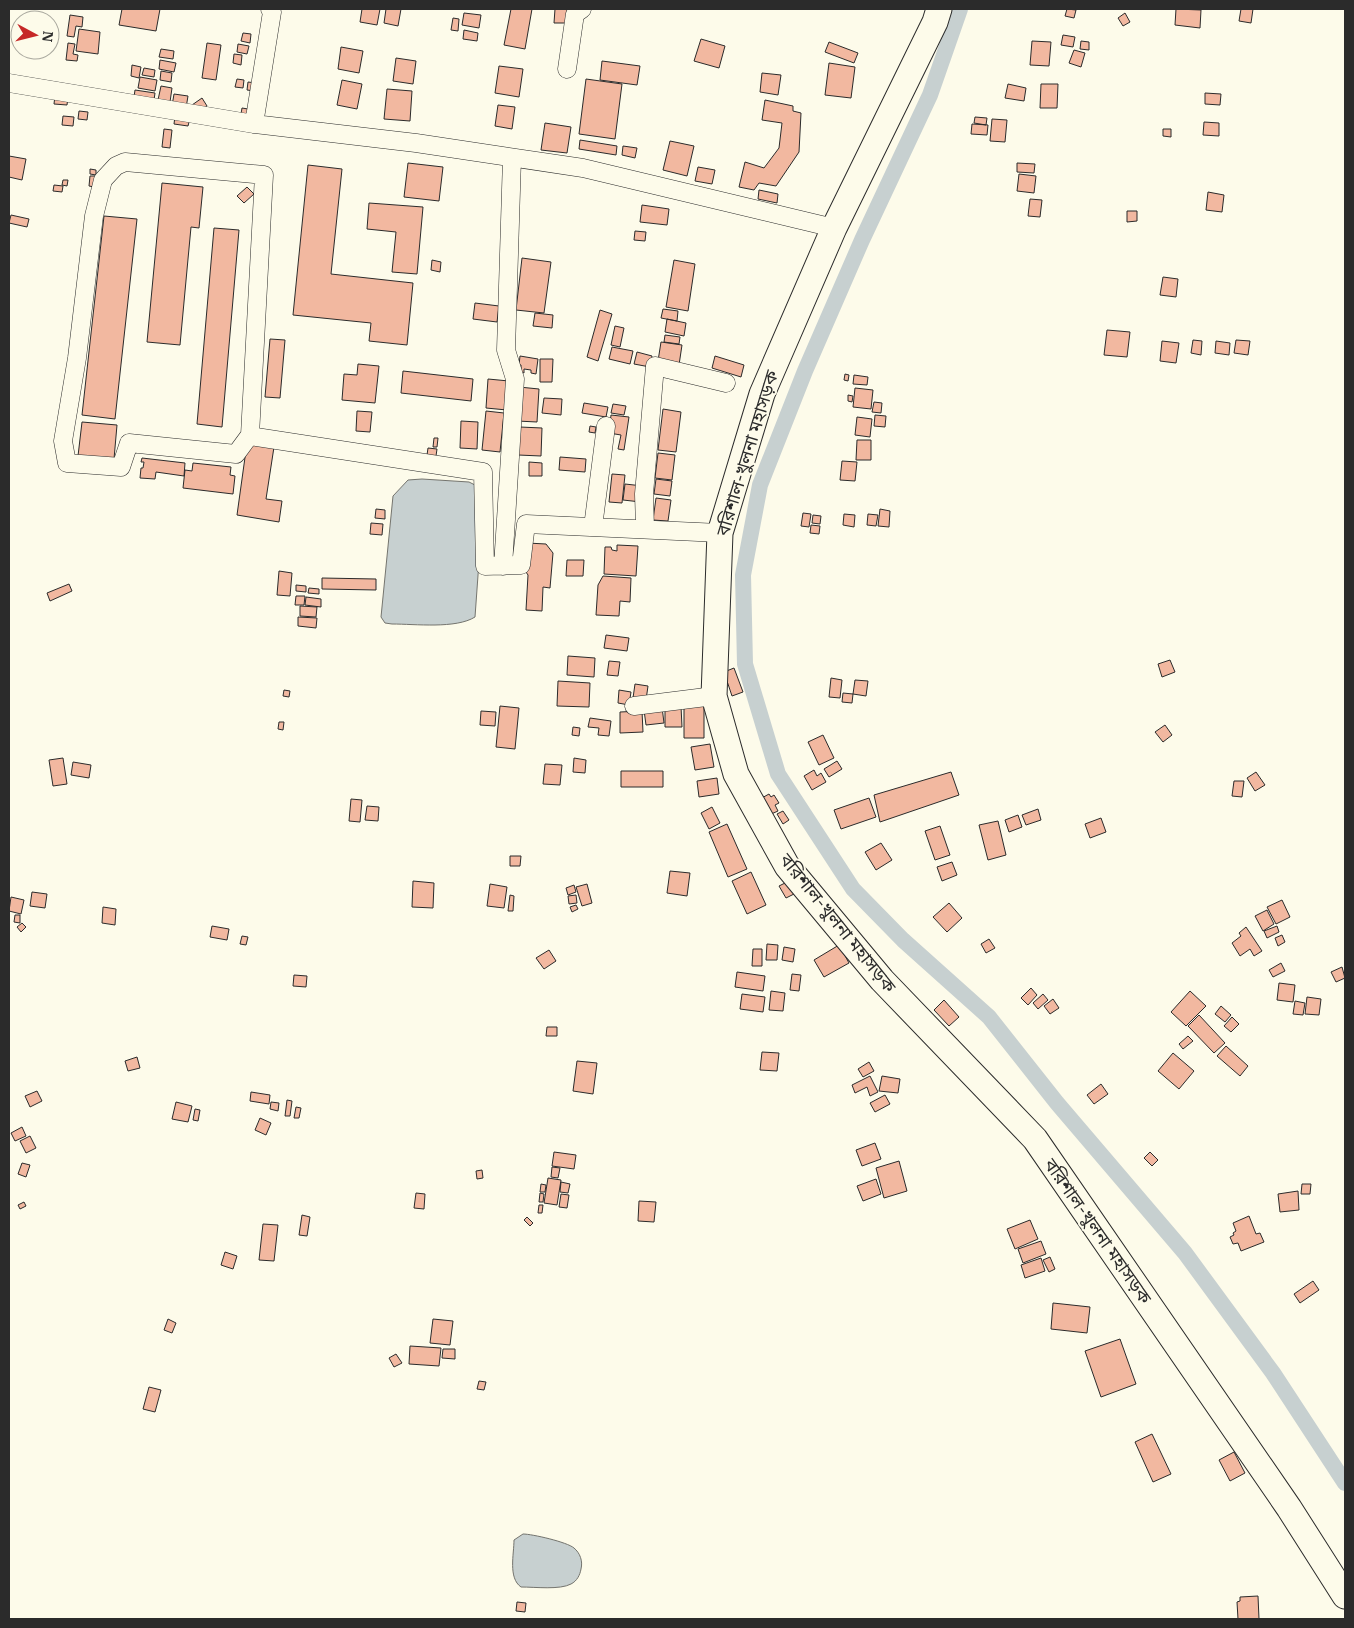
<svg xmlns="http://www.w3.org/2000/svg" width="1354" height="1628" font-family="'IBM Plex Serif','Noto Sans Bengali',serif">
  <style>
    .water { fill: #c7d0d0; stroke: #74746e }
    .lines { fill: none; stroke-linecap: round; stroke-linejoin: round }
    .canal { stroke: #c7d0d0; stroke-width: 16 }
    .building { fill: #f2b8a0; stroke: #2b2b2b }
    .minor-casing { stroke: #2b2b2b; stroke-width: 19 }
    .highway-casing { stroke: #2b2b2b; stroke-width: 27 }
    .minor { stroke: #fdfbea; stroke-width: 18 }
    .highway { stroke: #fdfbea; stroke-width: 25 }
    .labels { text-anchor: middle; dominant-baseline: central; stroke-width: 4; stroke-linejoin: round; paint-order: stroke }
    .street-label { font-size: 18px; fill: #2b2b2b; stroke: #fdfbea }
  </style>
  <rect width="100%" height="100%" fill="#fdfbea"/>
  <path class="water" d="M422,479L469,482L477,486L483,506L475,617C456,629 415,624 392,624L385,623L381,617L393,496L408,480Z
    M523,1534C532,1534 567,1542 574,1548C580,1553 583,1561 581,1569C580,1575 577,1581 571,1584C560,1590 535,1587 521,1587C508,1578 514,1554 514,1540Z"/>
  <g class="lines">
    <path class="canal" d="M960,9L930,95L862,240L805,371L760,485L743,575L745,664L778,774L853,889L903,940L989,1017L1057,1103L1185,1253L1273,1373L1345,1483"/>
  </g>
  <path class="building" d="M122,9H160L156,31L119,25Z
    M362,9H380L377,25L360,22Z
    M386,9H401L398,26L384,23Z
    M511,9H532L525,49L504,45Z
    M555,9H573L572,23H554Z
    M1067,9L1076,10L1074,18L1065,16Z
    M1176,9L1201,10L1200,28L1175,25Z
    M1241,9H1253L1251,23L1239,21Z
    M464,13L481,15L479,28L462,25Z
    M1125,13L1130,22L1123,26L1118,18Z
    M70,15L83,17L82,27L76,26L74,37L67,36Z
    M453,18L459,19L458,31L451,30Z
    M79,29L100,32L98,54L76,51Z
    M464,30L478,33L477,41L463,39Z
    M243,33L251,34L250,43L241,41Z
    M1063,35L1075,37L1073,47L1061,45Z
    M701,39L725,46L719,68L694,61Z
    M1032,41L1051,42L1049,66L1030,65Z
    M1081,41L1089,42V50L1080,49Z
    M829,42L858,53L854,63L825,52Z
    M68,43L75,44L73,54L78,55L77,61L66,60Z
    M207,43L221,45L216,80L202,78Z
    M238,44L249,46L247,54L237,52Z
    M341,47L363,51L359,73L338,69Z
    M161,49L174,51L173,59L159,57Z
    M1074,50L1085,53L1081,67L1069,63Z
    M234,54L242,55L241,65L233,63Z
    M396,58L416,61L413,84L393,81Z
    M160,60L176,63L174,72L159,69Z
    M602,61L640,66L637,85L600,80Z
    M829,63L855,67L851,98L825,95Z
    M132,65L141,67L139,78L131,76Z
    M499,66L523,69L519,97L495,93Z
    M144,68L155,70L154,77L142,75Z
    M161,71L172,73L171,82L160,80Z
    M762,73L781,75L778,95L760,92Z
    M140,77L157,80L155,91L138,88Z
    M237,79L244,80L243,88L235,87Z
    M586,79L622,84L615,139L579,134Z
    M342,80L362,84L357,109L337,105Z
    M248,82L256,83L255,91L247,90Z
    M1008,84L1026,88L1024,101L1005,98Z
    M1041,84H1058L1057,108H1040Z
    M161,86L172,88L170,102L158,100Z
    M387,89L412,91L410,121L384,119Z
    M135,90L155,93L154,100L134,97Z
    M1205,93L1221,94L1220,105L1205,104Z
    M174,94L188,96L186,108L172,106Z
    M55,95L68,97L67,105L54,104Z
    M202,98L207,106L197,113L192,105Z
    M765,100L793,106V111L801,113L799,152L776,186L759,183L754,190L739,187L745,162L764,168L779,148L782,123L762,120Z
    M498,105L515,107L512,129L495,126Z
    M242,108L254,110V115L241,114Z
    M79,111L88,112L87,120L78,119Z
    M63,116L74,117L73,126L62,125Z
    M175,116L190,118L188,126L174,124Z
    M975,117L987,118L986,125L974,123Z
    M992,119L1007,120L1005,142L990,141Z
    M1204,122L1219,123V136L1203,135Z
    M545,123L571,127L567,153L541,150Z
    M972,124L988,125L987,135L971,134Z
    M164,129L172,130L170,148L162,147Z
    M1163,129H1171V137L1163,136Z
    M580,140L617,146L616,155L579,149Z
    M670,141L694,146L687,176L663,170Z
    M623,146L637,148L635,158L622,155Z
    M9,156L26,159L22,180L9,177Z
    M408,163L443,167L439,201L404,197Z
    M1017,163L1035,164L1034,173L1017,172Z
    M308,165L342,169L331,274L413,283L407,345L369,341L371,323L293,315Z
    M698,167L715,170L712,184L695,181Z
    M90,169L96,170V175L90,174Z
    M1019,174L1036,176L1034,193L1017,191Z
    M90,176H95L94,187L89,186Z
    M63,180H68L67,186L62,185Z
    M162,183L203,187L199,228L191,227L180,345L147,342Z
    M54,185L63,186L62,192L53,191Z
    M247,187L254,194L244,203L237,196Z
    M759,190L778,194L777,203L758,199Z
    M1208,192L1224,195L1222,212L1206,210Z
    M1030,199L1042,200L1040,217L1028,216Z
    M369,203L423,207L417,274L392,272L396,232L367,229Z
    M642,205L669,209L667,225L640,222Z
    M1127,211H1137V221L1127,222Z
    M11,215L29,219L27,227L9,223Z
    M104,216L137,219L115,419L82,415Z
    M214,228L239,230L222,427L197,424Z
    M635,231L646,232L645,241L634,240Z
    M522,258L551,262L544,313L516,310Z
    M432,260L441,262L440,272L431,270Z
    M674,260L695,264L688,311L666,307Z
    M1163,277L1178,279L1176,297L1160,295Z
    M475,303L499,306L497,322L473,319Z
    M663,309L678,311L677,321L661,318Z
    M600,310L612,314L598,361L587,357Z
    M535,313L553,315L552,328L533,326Z
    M667,319L686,323L684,336L665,332Z
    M615,326L624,328L620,347L611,345Z
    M1107,330L1130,332L1127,357L1104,355Z
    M665,335L680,337L679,344L664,342Z
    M270,339L285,340L280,398L265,397Z
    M1193,340L1202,341L1201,355L1191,353Z
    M1236,340L1250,341L1248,355L1234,353Z
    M1162,341L1179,343L1176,363L1160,361Z
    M1216,341L1230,343L1229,355L1215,353Z
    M661,342L682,345L679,365L658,361Z
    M612,347L633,351L630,364L609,359Z
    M637,352L652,356L650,367L634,364Z
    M520,356L538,359L536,374L531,373V370L524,369V373L521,372V365H519Z
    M715,356L744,365L741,377L712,368Z
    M540,359H553L552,382H540Z
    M358,364L379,366L375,403L342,400L344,374L357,375Z
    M403,371L473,379L471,401L401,393Z
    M845,374L849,375L848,381L844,380Z
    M854,375L868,377L867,385L853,384Z
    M488,379L509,381L507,410L486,408Z
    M519,387L539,389L537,422L517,421Z
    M855,388L873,390L871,409L853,407Z
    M848,395L853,396L852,402L848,401Z
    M544,398L562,399L561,415L542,413Z
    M874,402L882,403L881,413L872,412Z
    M584,403L608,407L606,417L582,413Z
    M613,404L626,406L624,415L611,413Z
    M663,409L681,412L676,452L658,450Z
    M357,411L372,412L370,432L356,431Z
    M486,411L504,413L500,452L482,450Z
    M611,415L629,417L624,450L618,449L621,435L609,433Z
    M875,415L886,416L885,427L874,426Z
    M857,417L872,419L870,437L855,435Z
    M461,421L478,422L477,449L460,448Z
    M82,422L117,425L114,459L78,456Z
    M590,426L596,427L595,433L589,432Z
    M520,427L542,428L541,456L518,455Z
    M434,438H438L437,447H433Z
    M857,440H871V460H856Z
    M247,443L274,447L266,499L282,501L279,522L237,515Z
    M428,448L437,449L436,456L427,455Z
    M658,453L675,455L672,480L655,478Z
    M560,457L586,459L585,472L559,470Z
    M142,458L185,463L184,476L156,472L155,479L140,478L141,468H143L144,462H141Z
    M842,461L857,462L855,481L840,480Z
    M529,462L542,463V476H529Z
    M193,463L231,467L230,475L235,476L233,494L183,488L185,470L192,471Z
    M612,474L625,475L622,503L609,502Z
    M656,479L672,481L670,496L654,494Z
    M625,484L643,486L641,502L623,500Z
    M656,498L671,500L668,521L653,520Z
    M376,509L385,510V519L375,518Z
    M880,509L890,511L889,527L878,526Z
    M803,513L811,514L809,527L801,526Z
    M844,514L855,515L854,527L843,525Z
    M868,514L878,515L876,526L867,525Z
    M813,515L821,516L820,524L812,523Z
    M371,523L383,524L382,535L370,534Z
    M811,525L820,526L819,534L810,533Z
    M527,543L546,544L553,553L550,588L543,587L542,611L526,610L528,575L526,572Z
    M617,545L638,546L636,576L604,574L605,547H611L612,550L617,551Z
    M567,560H584L583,576H566Z
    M279,571L292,573L290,596L277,595Z
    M603,576L631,578L630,602L620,601L619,616L596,615L598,585Z
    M322,578L376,579V590L322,589Z
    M69,584L72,591L50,601L47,593Z
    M296,585L306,586V592L296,591Z
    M309,588L319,589V594L308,593Z
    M296,596H305L304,605H295Z
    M306,597L321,599V607L305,605Z
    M300,606L317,607L316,617L300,616Z
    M298,617L317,618L316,628L298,626Z
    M606,635L629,638L627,651L604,648Z
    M568,656L595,658L594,677L567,675Z
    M1170,660L1175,672L1162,677L1158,664Z
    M609,661L620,662L618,676L607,675Z
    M734,668L743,692L732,696L724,672Z
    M831,678L842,680L840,698L829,697Z
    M855,680L868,681L866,696L853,694Z
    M558,681L590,683L589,707L557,706Z
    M635,684L648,686L646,700L633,698Z
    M284,690L290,691L289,697L283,696Z
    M619,690L631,692L629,705L618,703Z
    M843,693L853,694L852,703L842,702Z
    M684,704H704V738H684Z
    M500,706L519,708L515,749L496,747Z
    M665,706H681L682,727H665Z
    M662,707L664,723L646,725L644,710Z
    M481,711L496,712L495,726L480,725Z
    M642,711L643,732L620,733V712Z
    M590,718L611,721L609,736L598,735L599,728L588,727Z
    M279,722H284L283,730L278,729Z
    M1165,725L1172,735L1163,742L1155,732Z
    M573,727L580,728L579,736L572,735Z
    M823,735L834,758L819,765L808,742Z
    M710,744L714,767L695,770L691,747Z
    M63,758L67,784L53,786L49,760Z
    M574,758L586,760L585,773L573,772Z
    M837,761L842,769L829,777L824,769Z
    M73,762L91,765L89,778L71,775Z
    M545,764L562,765L560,785L543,784Z
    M814,770L817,776L821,773L826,782L812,790L804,776Z
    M621,771H663V787H621Z
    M951,772L959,795L880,822L874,795Z
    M1256,772L1265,785L1255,791L1247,778Z
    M717,778L719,794L699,797L697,781Z
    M1234,781H1244L1242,797L1232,796Z
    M769,794L771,797L774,795L779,803L775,805L778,811L769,815L760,799Z
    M869,798L876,817L841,829L834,810Z
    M351,799L362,800L360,822L349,821Z
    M367,806L379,807L378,821L365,820Z
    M712,807L720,823L709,829L701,813Z
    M1038,809L1041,820L1026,825L1022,815Z
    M783,811L789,820L783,824L777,814Z
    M1018,815L1022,827L1009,832L1005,820Z
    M1101,818L1106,832L1090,838L1085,824Z
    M998,821L1006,855L988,860L979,825Z
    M727,824L747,869L728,877L709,832Z
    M940,826L950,855L935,860L925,831Z
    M881,843L892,860L876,870L865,852Z
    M510,856H521L520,866H510Z
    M952,862L957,875L942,881L937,867Z
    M670,871L690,873L687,896L667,893Z
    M751,872L766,905L747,914L732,881Z
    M413,881L434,883L433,908L412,907Z
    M787,882L794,894L786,898L779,886Z
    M490,884L507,887L504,908L487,906Z
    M587,884L592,903L582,906L576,887Z
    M574,885L576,892L568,895L566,888Z
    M32,892L47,894L45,908L30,906Z
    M510,895L514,896L513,911H508Z
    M576,895L577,903L569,904L568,896Z
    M11,897L24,900L21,914L9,911Z
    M1282,900L1290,917L1276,924L1267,907Z
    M949,903L962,918L947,932L933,917Z
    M576,905L578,909L572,912L570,907Z
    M103,907L116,909L115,925L102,923Z
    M1267,910L1274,924L1263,931L1255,916Z
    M15,915H20V923L14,922Z
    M22,923L26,927L21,932L17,927Z
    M212,926L229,929L227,940L210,937Z
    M1277,926L1279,932L1267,938L1264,931Z
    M1246,927L1262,951L1254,956L1250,949L1240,956L1232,943L1241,936L1239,933Z
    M1282,935L1285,942L1278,946L1275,938Z
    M242,936L248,937L246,945L240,944Z
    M989,939L995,948L986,953L981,944Z
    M767,944L778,945L777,960H766Z
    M839,945L849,963L824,977L814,960Z
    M784,947L795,949L793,962L782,960Z
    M753,949H762V966H752Z
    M549,950L556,961L544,969L536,958Z
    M1281,963L1285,971L1273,977L1269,970Z
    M1342,967L1345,978L1336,982L1331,972Z
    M737,972L765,976L763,991L735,987Z
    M792,974L801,975L799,991L790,990Z
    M294,975L307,976L306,987L293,986Z
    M1279,983L1295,985L1293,1002L1277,1000Z
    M1031,988L1037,995L1028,1005L1021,998Z
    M771,991L785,993L783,1011L769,1010Z
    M1190,991L1206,1006L1186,1026L1171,1012Z
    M742,994L765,997L763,1012L740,1009Z
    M1043,994L1048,1000L1038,1009L1033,1003Z
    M1307,997L1321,999L1319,1015L1305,1014Z
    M1053,999L1059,1008L1050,1014L1044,1006Z
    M944,1000L959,1017L949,1026L934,1010Z
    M1295,1001L1305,1003L1303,1015L1293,1014Z
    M1221,1006L1231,1015L1225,1022L1215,1014Z
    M1199,1015L1225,1043L1214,1053L1188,1026Z
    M1232,1017L1239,1024L1231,1032L1224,1026Z
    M547,1027H557V1036H546Z
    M1188,1036L1193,1041L1183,1049L1179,1044Z
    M1226,1046L1248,1066L1240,1076L1217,1056Z
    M762,1052L779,1053L777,1071L760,1070Z
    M1173,1053L1194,1071L1179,1089L1158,1071Z
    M137,1057L140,1068L128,1071L125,1061Z
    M577,1061L597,1063L593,1094L573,1091Z
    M869,1062L874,1071L863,1077L858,1069Z
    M870,1076L878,1092L870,1096L867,1087L855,1093L852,1085Z
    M882,1076L900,1079L898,1093L879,1091Z
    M1101,1084L1108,1094L1094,1104L1087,1095Z
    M37,1091L42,1101L30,1107L25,1096Z
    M251,1092L270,1095L269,1104L250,1101Z
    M885,1095L890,1104L875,1112L870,1103Z
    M287,1100L292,1101L290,1116H285Z
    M176,1102L192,1106L188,1122L172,1119Z
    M271,1102L279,1103L278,1111L270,1109Z
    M296,1107L301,1108L299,1118H294Z
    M195,1109L200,1110L198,1121L193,1120Z
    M260,1118L271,1123L266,1135L255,1130Z
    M22,1127L26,1136L15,1141L11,1133Z
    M30,1136L36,1148L26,1153L20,1141Z
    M875,1143L881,1159L862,1166L856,1150Z
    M554,1152L576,1155L574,1169L552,1166Z
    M1150,1152L1158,1160L1152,1166L1144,1158Z
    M899,1161L907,1191L884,1198L876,1168Z
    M22,1163L30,1165L26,1177L18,1174Z
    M552,1167L560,1168L558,1178L551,1177Z
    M482,1170L483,1178L477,1179L476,1171Z
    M548,1178L561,1180L557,1205L544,1203Z
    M876,1179L881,1194L863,1201L857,1186Z
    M561,1182L570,1184L568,1193L560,1192Z
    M541,1184L546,1185L545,1192H540Z
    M1302,1184H1311L1310,1194H1301Z
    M1298,1191L1299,1210L1280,1212L1278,1194Z
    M416,1193L425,1194L424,1209L414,1208Z
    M540,1193L544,1194L543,1202H539Z
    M561,1194L569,1195L567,1208L559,1207Z
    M639,1201L656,1202L654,1222L638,1221Z
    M24,1202L26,1206L20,1209L18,1205Z
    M539,1205H543L542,1213H538Z
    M302,1215L310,1217L307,1236L299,1235Z
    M1249,1216L1256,1234L1260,1233L1264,1242L1241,1251L1238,1243L1233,1244L1230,1237L1234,1235L1233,1233L1236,1231L1233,1223Z
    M527,1217L533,1223L530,1226L524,1220Z
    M1030,1220L1038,1239L1015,1249L1007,1229Z
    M263,1224L278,1225L274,1261L259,1260Z
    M1041,1241L1046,1254L1023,1263L1018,1249Z
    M225,1252L237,1256L233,1269L221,1265Z
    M1050,1257L1055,1269L1049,1272L1043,1260Z
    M1041,1258L1045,1271L1025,1278L1021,1265Z
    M1313,1281L1319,1290L1300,1303L1294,1294Z
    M1053,1303L1090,1307L1087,1333L1051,1329Z
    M168,1319L176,1323L172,1333L164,1330Z
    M433,1319L453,1321L450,1345L430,1343Z
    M1120,1339L1136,1384L1101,1397L1085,1351Z
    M410,1346L441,1348L439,1366L409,1364Z
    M443,1349H455V1359L442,1358Z
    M396,1354L402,1363L394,1367L389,1358Z
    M479,1381L486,1382L484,1390L477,1389Z
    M149,1387L161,1390L155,1412L143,1409Z
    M1152,1434L1171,1474L1153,1482L1135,1442Z
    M1234,1452L1245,1473L1230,1481L1219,1460Z
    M1258,1596L1259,1619H1238L1237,1602L1240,1601V1597Z
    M517,1602L526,1603L525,1612L516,1611Z"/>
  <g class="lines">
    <defs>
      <path id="minor" d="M567,69L575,14L582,9
        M9,83L254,124L416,143L583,168L834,228
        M254,124L272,12L270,9
        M250,435L236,454L129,443L121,467L67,463L63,441L77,358L94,216L103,180L116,166L125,162L264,175L250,435V436L483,472L485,566L521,565L526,524L720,533
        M593,527L606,426
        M645,529L644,494L655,366L726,383
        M503,566L515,379L506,350L512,158
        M634,706L714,696"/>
      <path id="highway" d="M939,9L935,22L834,228L762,394L720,533L714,696L736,774L787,866L882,980L1035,1139L1289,1508L1345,1596"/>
    </defs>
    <use href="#minor" class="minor-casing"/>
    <use href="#highway" class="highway-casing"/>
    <use href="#minor" class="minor"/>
    <use href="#highway" class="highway"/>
  </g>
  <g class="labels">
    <g class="street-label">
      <text transform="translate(747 453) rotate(-73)">বরিশাল-খুলনা মহাসড়ক</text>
      <text transform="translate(838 923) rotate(51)">বরিশাল-খুলনা মহাসড়ক</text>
      <text transform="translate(1098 1231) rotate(55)">বরিশাল-খুলনা মহাসড়ক</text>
    </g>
  </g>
  <rect width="1354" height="1628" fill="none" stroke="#2b2b2b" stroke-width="20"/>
  <g transform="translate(35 35) rotate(97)"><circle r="24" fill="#fdfbea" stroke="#a9a89e"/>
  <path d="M0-4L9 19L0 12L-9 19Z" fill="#c62828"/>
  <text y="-8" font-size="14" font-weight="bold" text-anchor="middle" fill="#2b2b2b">N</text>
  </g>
</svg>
